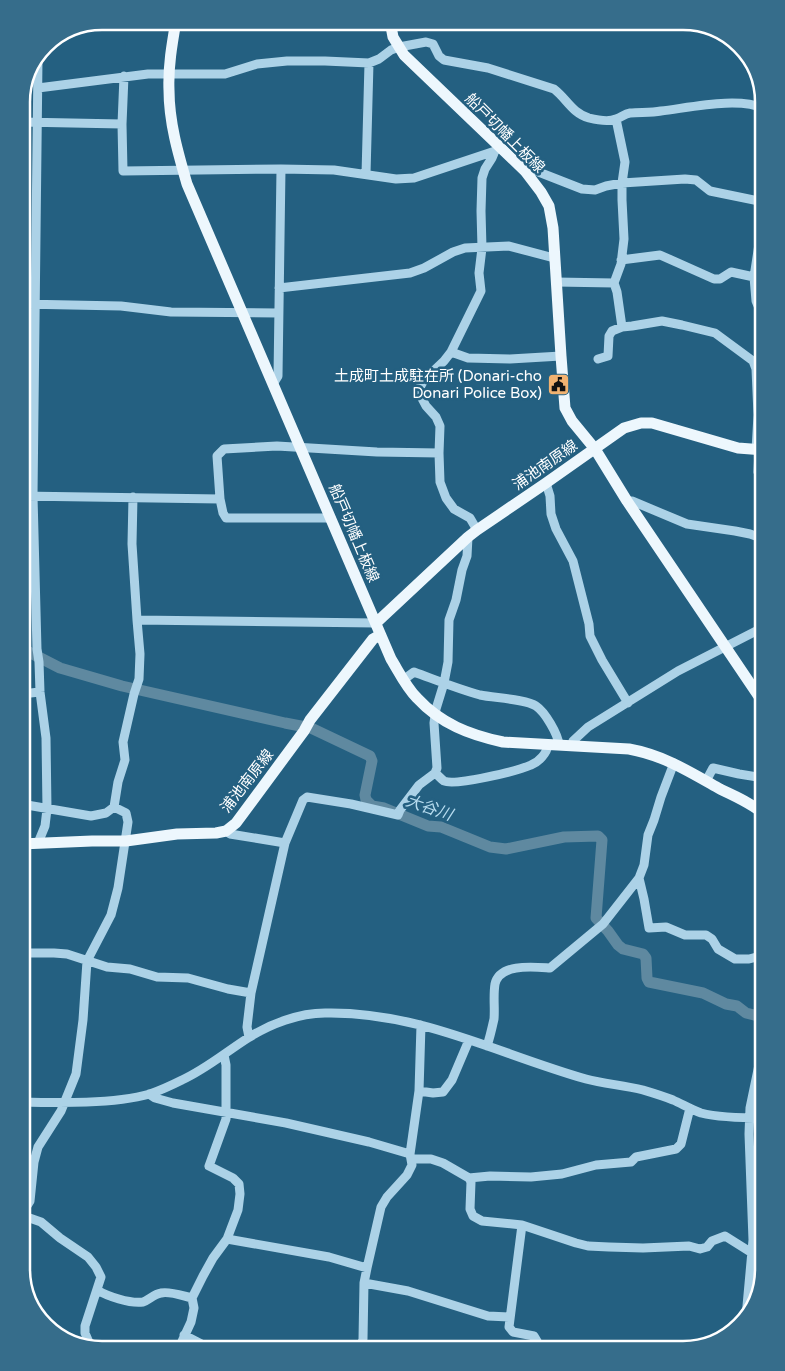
<svg xmlns="http://www.w3.org/2000/svg" width="785" height="1371" font-family="'Varela Round','Noto Sans JP',sans-serif">
  <style>
    .lines { fill: none; stroke-linecap: round; stroke-linejoin: round }
    .stream { stroke: #a0d0e8; stroke-width: 2 }
    .river { stroke: #5f89a0; stroke-width: 11 }
    .minor { stroke: #acd2e7; stroke-width: 9 }
    .major { stroke: #edf7fd; stroke-width: 11 }
    .labels { text-anchor: middle; dominant-baseline: central; stroke-width: 5; stroke-linejoin: round; paint-order: stroke }
    .street-label { font-size: 15px; fill: #fff; stroke: #246081 }
    .poi-label { font-size: 15px; fill: #fff; stroke: #246081; text-anchor: end }
    .water-label { font-size: 16px; font-style: italic; fill: #b7dcef; stroke: #246081 }
    .rim { fill: none; stroke: #fff; stroke-width: 2.5 }
  </style>
  <rect width="100%" height="100%" fill="#246081"/>
  <g class="lines">
    <path class="stream" d="M761,444L764,408"/>
    <path class="river" d="M21,648L60,668L122,686L285,723L311,728L370,756L372,761L365,795L366,800L372,806L384,808L428,826L441,827L490,847L506,849L564,837L598,836L602,840L596,918L608,931L618,945L623,949L643,954L646,958L647,978L649,982L703,993L726,1004L737,1006L746,1013L754,1015L764,1013"/>
    <path class="minor" d="M124,76L122,124L123,171L281,169L334,170L396,179L414,178L495,151
      M38,88L148,74H225L257,64L287,61H325L369,63L379,59L391,50L399,47L426,42L433,44L439,56L444,60L488,68L554,89C567,99 572,113 589,118C597,120 609,122 616,119C621,118 624,114 630,113C640,112 651,113 661,111C688,108 740,96 764,109
      M21,122L122,124
      M525,171H536L582,189L595,190L606,186L622,183L685,179L696,180L710,191L764,202
      M366,174L369,63
      M621,260L660,255L714,279H720L731,272L754,277
      M556,282L614,283L621,264L624,239L622,200V183L625,162L616,119
      M614,283L617,292L622,327
      M279,288L410,273L424,268L453,252L465,248L509,246L554,258
      M21,304L121,306L171,312L278,313
      M764,310L759,308L756,301L754,277L764,211
      M451,352L468,358L510,359L561,356
      M598,359L608,356L609,336L612,331L622,327L632,326L662,321L682,325L715,333L753,361L756,369L758,415L756,450
      M273,384L278,376L281,169
      M759,450L758,472L764,492
      M546,483L550,496L551,514L556,529L573,561L589,624L590,636L602,660L628,703
      M21,496L220,499L223,513L226,518H331
      M220,499L217,456L224,449L277,446L377,452L439,453
      M627,501H632L687,524L735,531L750,534L764,539
      M477,530L470,518L454,509L446,498L440,482L439,453L440,426L436,417L426,406L418,391L424,380L444,361L451,352L481,291L479,273L482,248L481,211L482,178L485,169L492,158L495,151L498,149
      M137,620L376,623
      M403,680L414,672C436,680 458,689 480,695C494,698 526,699 536,706C545,712 558,734 559,745
      M21,694L40,692
      M572,746L573,741L588,727L678,671L764,627
      M435,773C438,775 441,779 444,781C455,786 518,771 531,765C539,762 547,753 548,745
      M706,781L713,768L739,774L764,778
      M21,804L91,816L106,813L114,807L118,782L125,760L123,742L134,694L139,679L140,654L137,620L132,544L133,497
      M226,831L230,834L285,843
      M38,843L45,826L47,809L46,738L40,692L39,662L37,649L33,496L38,60
      M639,878L644,899L649,928L666,927L685,935H706L712,939L718,949L735,959H749L764,955
      M21,953H54L67,954L107,967L130,969L157,977L188,978L228,989L251,993
      M249,1037L247,1027L251,993L285,843L303,800L307,797L351,804L398,815L400,810L419,785L435,773L437,768L434,723L436,709L444,683L448,662L449,620L456,600L462,570L467,556L468,537
      M487,1046C490,1037 492,1028 494,1019C495,1008 493,996 495,984C500,963 534,967 550,968L603,924L639,878L644,865L648,835L654,820L661,797L674,763
      M419,1091L433,1093L443,1092L452,1080L469,1040
      M149,1094L155,1098L173,1103L286,1123L369,1142L410,1154
      M21,1102C59,1103 114,1104 150,1094C161,1090 172,1085 182,1080C206,1069 226,1052 248,1038C270,1024 299,1013 325,1013C419,1011 498,1054 586,1079C604,1084 624,1085 643,1090C653,1093 663,1096 673,1100C682,1104 692,1110 701,1113C717,1117 747,1118 764,1118
      M411,1159H431L443,1163L469,1178L490,1176L531,1177L562,1174L596,1165L631,1162L636,1157L676,1149L681,1144L690,1108
      M469,1178L471,1182L470,1209L473,1216L482,1221L522,1225L509,1327L513,1332L534,1336L537,1341V1350
      M21,1215L30,1201L34,1162L38,1147L61,1111L76,1074L83,1020L87,961L111,915L118,888L128,822L126,813L114,807
      M21,1215L41,1222L60,1238L88,1257L96,1267L101,1277L85,1326V1333L91,1347
      M522,1225L576,1243L588,1246L609,1247L643,1248L689,1246L700,1249L707,1247L712,1241L725,1236L752,1253
      M227,1239L329,1257L367,1268
      M364,1283L408,1291L488,1316L509,1317
      M97,1290C107,1296 130,1304 143,1302C149,1300 154,1294 161,1293C170,1291 183,1296 192,1298
      M746,1317L753,1240L749,1134L750,1108L764,1041
      M184,1335L213,1350
      M178,1350L191,1322L194,1308L192,1298L203,1276L213,1258L227,1239L238,1210L240,1194L239,1184L233,1178L209,1166L226,1119V1065L224,1055
      M360,1350L363,1339L364,1283L367,1268L381,1207L387,1197L407,1175L412,1165L410,1154L419,1091L421,1025"/>
    <path class="major" d="M176,21C172,44 168,67 169,90C169,122 178,153 187,184L391,659C399,672 406,687 417,698C441,724 470,735 503,742L629,749C663,755 690,772 720,789C735,796 751,803 764,814
      M390,21L393,37L404,55L525,171L541,192L549,206L553,228L561,356L565,408L572,421L595,449L627,501L764,704
      M376,623L468,537L477,530L546,483L624,428L641,423H652L738,448L764,450
      M21,844L92,841H126L177,834L216,833L226,831L236,823L304,731L310,720L373,639L380,635"/>
  </g>
  <defs>
    <symbol id="civic-square" viewBox="-11 -11 22 22"><rect x="-9" y="-9" width="18" height="18" rx="4" fill="#f1b270" stroke="#246081"/><path d="M-.6-6.5H3V-4.5H.6V-3L4-1V1h2V6H-6V1h2V-1L-.6-3ZM-1.2 2.5V6h2.4V2.5Z" fill="#111"/></symbol>
  </defs>
  <g fill-rule="evenodd">
    <use href="#civic-square" x="546" y="372" width="25" height="25"/>
  </g>
  <g class="labels">
    <g class="street-label">
      <text transform="translate(505 133) rotate(45)">船戸切幡上板線</text>
      <text transform="translate(545 465) rotate(-35)">浦池南原線</text>
      <text transform="translate(354 533) rotate(67)">船戸切幡上板線</text>
      <text transform="translate(247 781) rotate(-52)">浦池南原線</text>
    </g>
    <g class="poi-label">
      <text x="542" y="376">土成町土成駐在所 (Donari-cho<tspan x="542" dy="17">Donari Police Box)</tspan></text>
    </g>
    <g class="water-label">
      <text transform="translate(429 808) rotate(19)">大谷川</text>
    </g>
  </g>
  <path d="M0 0H785V1371H0ZM102 30H683A72 72 0 0 1 755 102V1269A72 72 0 0 1 683 1341H102A72 72 0 0 1 30 1269V102A72 72 0 0 1 102 30Z" fill="#366d8b" fill-rule="evenodd"/>
  <path class="rim" d="M102 30H683A72 72 0 0 1 755 102V1269A72 72 0 0 1 683 1341H102A72 72 0 0 1 30 1269V102A72 72 0 0 1 102 30Z"/>
</svg>
